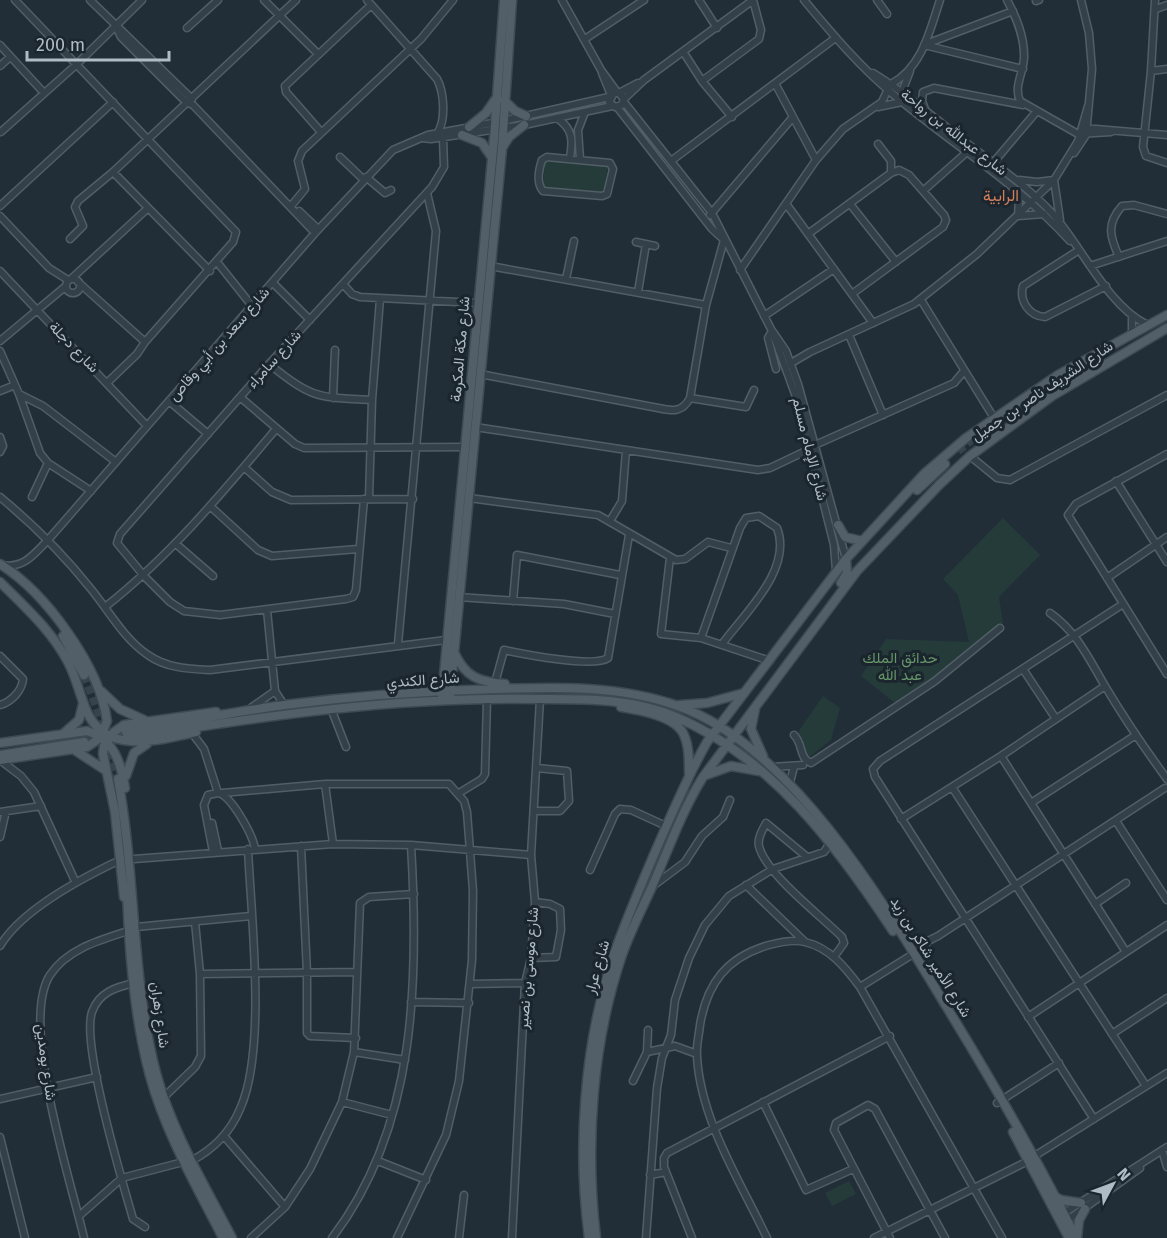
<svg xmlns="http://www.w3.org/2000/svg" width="1167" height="1238" font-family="'Fira Sans',Vazirmatn,sans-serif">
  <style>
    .park { fill: #243b3a }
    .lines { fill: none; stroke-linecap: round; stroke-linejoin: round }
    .major-tunnel { stroke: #36434d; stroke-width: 8; stroke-dasharray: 8 4; stroke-linecap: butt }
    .minor-casing { stroke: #525e66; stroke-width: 9 }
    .major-casing { stroke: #3e4952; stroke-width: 11 }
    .minor { stroke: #344049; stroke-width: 6 }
    .major { stroke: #525f69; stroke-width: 8 }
    .labels { text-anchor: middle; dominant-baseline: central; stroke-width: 6; stroke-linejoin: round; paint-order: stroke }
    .street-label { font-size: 15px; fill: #afbbc5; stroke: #1a252d }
    .park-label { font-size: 15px; fill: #66966a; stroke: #1a252d }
    .neighbourhood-label { font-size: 16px; fill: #d37f5c; stroke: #1a252d }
  </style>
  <rect width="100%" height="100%" fill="#212e38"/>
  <path class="park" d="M545,161L608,165L604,193L543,188Z
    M1003,518L1040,555L999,597L1003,623L935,677L895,703L861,676L886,639L969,642L958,595L943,579Z
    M823,696L840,708L831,740L808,758L798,732Z
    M849,1181L856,1194L832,1206L825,1193Z"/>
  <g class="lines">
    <path class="major-tunnel" d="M958,451L990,426
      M84,675L106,733
      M83,737L98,735
      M111,751L118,779"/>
    <defs>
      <path id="minor" d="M15,0L236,232L233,242L145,342L137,354L108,382
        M90,0L192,99
        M264,0L318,54
        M367,0L437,79C444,92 446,119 438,132
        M562,0L601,70L617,92
        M699,0L717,28
        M804,0C832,34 861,68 895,96C954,146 1017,183 1070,241
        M877,0L887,14
        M1007,0C1016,17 1024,35 1024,55C1025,71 1013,85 1020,101L1078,134L1111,132
        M1155,0L1151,71L1143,147L1146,156L1167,163
        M1036,1L1039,0
        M1156,9L1167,5
        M116,27L121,37L186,102L193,105L315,233
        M187,28L218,0
        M585,39L644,0
        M926,44L1013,11
        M0,45L44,93
        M924,45L1023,69
        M684,53L702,81L759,39L761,30L753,0
        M0,66L10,57
        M1151,71L1167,69
        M602,73L611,95
        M873,73C905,92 934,118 964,141C994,164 1026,185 1052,213C1081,245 1107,305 1146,324
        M702,81L732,117
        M891,84C922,68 930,30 940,0
        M776,85L816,160
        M902,92L910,71
        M619,93L638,83
        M624,99L619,93H614L609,102L615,107L622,105L624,99L644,80L753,0
        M624,102L712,213L772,331L799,405L834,545L836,571
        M617,107L712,229L723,239
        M878,107L902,102
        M925,109L922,101L923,92L934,88L1023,105
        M557,118C573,129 573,140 570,158
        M1084,128L1167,135
        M1,132L77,64L142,0
        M321,132L286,92L285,86L371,5
        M422,138L431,139L524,125L612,106
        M878,144L891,161V173
        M1074,153L1086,135L1092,69L1089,33L1081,0
        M340,157L364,180
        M547,157L610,163L613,169L607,194L602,196L543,191C536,183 539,169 542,160Z
        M580,159L578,130L585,112
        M671,161L834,39
        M993,163L1037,111
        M113,172L210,271
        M366,177L385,193L391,190
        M1019,180L1037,182L1054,180L1060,220
        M1014,188L1019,200L1018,216L1044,214
        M923,191L967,152
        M850,204L896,262
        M787,205L873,323
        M0,206L113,102
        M291,206L305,189L298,161L302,151L421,39L453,0
        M299,211L318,229
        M710,215L793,117
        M0,216L49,268L68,280
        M808,234L891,173L899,170L909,175L944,215L946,220L943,227L852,294
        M70,239L83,226L75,207L78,201L113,172L296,0
        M636,242L655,246
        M1079,250L1023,286C1019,301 1029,316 1045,317L1106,286
        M1119,257C1110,237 1106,224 1122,206L1134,205L1167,214
        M217,262L252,306
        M490,266L706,305
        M1090,266L1167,241
        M740,270L816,160L843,129L882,102L888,89
        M0,271L147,426
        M71,279L147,209
        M566,279L574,241
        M66 286a7 7 0 1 1 14 0a7 7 0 1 1-14 0Z
        M78,282L145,342
        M273,283L310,320
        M343,284L352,294L360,297L477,303
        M638,292L646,244
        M921,300L994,418
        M764,316L834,269
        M772,331L768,338L776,369
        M773,332L786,351L798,384L846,559
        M1132,332V315
        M849,335L883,415
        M0,341L66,286
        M0,351L19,394L40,453L48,463L91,491
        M269,364C313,399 316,397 372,400
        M786,366L810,352L914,304L977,254L1054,180L1078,141L1088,106
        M480,374L658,408C672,411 682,413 690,398L706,305L724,240
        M0,391L15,385
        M19,394L43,406L116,462
        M240,397L295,444L304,448L465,447
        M333,398L335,350
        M690,398L746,407L754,390
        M169,401L208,434
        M475,427L758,470L770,468L810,449
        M0,437L3,446L0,452
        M815,445L954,383L964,371
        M1167,454L1076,504L1068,515L1167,674
        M970,456L997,478L1010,480L1167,395
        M244,467L272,492L291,500L413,499
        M1116,481L1167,562
        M0,497C34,525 64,555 91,589C109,611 124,639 148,655C166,668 189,669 210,670L446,640
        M32,497L48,463
        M369,498L372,400L380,299
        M469,498L598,515L676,560L685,559L708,542L731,548
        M364,499L356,590L353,597L346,599L220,615L184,611L170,602L144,576L117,543L120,534L269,364L432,187L444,167L443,138
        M210,506L258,550L272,556L358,549
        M610,521L622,501L626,450
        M176,544L213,576
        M670,558L661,634L701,638L770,661
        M2,565C24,569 34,554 48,540L315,233L393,150L428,135L503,121L609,97
        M1107,578L1167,537
        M458,597L564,604L615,614
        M513,601L517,555L620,575
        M105,607C170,556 223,492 276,429
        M267,610L275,691L284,705
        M1050,613C1077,632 1089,659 1105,686C1124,718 1145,749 1167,779
        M701,638L740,528L746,518L759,516L777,528C793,569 745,613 723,643
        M398,644L436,231L427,193
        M0,656L23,679C22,691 11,702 0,705
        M1023,669L1056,719
        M495,683L504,650C523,654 594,668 608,658L629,535
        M252,707L275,691
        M332,711L346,747
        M192,733L204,749L218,793
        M794,735C803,743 799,759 811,763L935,681L1000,628
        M1001,756L1126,952
        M0,760L21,776L34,792L75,881
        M771,767L803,765
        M325,784L333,844
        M789,786L794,767
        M952,787L1146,1086
        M222,793L325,784H449L464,801L467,812L473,891L472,960L459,1081L446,1135L397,1238
        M459,793L482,779L485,774L487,699
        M1031,803L1136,735
        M536,811H560L569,801L567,771L537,768
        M0,812L41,806
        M901,819L1001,756L1105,686
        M1116,821L1167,900
        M212,823L218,851
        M0,837L6,811
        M301,846L307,973V1033L310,1036L356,1038
        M213,852L204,805L208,795L218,793C231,795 253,835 255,849
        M807,857L766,823C763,829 757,838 759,846C765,873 821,916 842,937L844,943L834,957
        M134,859L333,844L411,845L531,855
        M590,870L615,814L620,809L631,810L666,826
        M746,885L805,942
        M653,886L685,862L702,836L723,817L730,800
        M1095,904L1126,883
        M136,927L251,916
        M908,944L920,945L938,936L1165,788
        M0,946C22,909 82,878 120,860
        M531,958L556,957L561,930L560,909L550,904L535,902
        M200,974L356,972
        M135,983C116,987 99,992 92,1012C81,1044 122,1180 133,1219L145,1227
        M470,984L525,983
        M860,987L926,946
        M411,1002L469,1003
        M1028,1017L1167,925
        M1112,1034L1167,998
        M354,1052L405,1060
        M647,1052L675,1046L697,1054
        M633,1081L647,1052L648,1030
        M163,1098L195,1067L201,1056L200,974L195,922
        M0,1099L97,1077
        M342,1102L392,1115
        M763,1102L806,1190L853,1169
        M997,1103L1059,1063
        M1094,1119L875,777L873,769L880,761L1123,604
        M224,1136L285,1207
        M0,1137L25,1238
        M1162,1150L1167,1167
        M667,1153L890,1036
        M667,1153L664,1158V1167L692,1238
        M1033,1157L1167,1073
        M191,1161C214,1149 230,1133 240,1109C267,1050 251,916 248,849
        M378,1161L426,1180
        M650,1175L666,1172
        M1061,1215L1167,1147
        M79,1216L122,1178L183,1162
        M1065,1222L1140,1168
        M84,1238C71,1181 19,1023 50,975C67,949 100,940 128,931
        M251,1238L285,1207L310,1169L342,1102L354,1052L360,903L369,897L414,894
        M332,1238C417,1127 419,978 411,845
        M459,1238L464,1195
        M512,1238L525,983L531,958L535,902L531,855L540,699
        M646,1238L657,1088L662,1058L671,1035L675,1000L689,958L705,925L729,896L773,869L824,852L830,843
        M767,1238C740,1181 701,1121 697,1057C696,1046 699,1035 700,1025C707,983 727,957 769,945C780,942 793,939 805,942C830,948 845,967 860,987L1002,1238
        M874,1238L1028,1161
        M890,1238L834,1130L836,1123L868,1105L875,1109L945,1238"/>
      <path id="major" d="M504,100L515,111L526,116
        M469,127L486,113L495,100
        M462,135L482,143L491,156
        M502,148L509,137L524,125
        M917,490L945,464
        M838,525L845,537L862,541
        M0,564C46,593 100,667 107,721L100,738L87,747L0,760
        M0,582C25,607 51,630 68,662C77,679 80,697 88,714C109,756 161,739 196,732
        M841,583L847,573L846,559
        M63,636L84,675
        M454,652C465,677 479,682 505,684
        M101,691L120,709L144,720
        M442,696L494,138L504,0
        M450,696L502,149L512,0
        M680,705L707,703L744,693
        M621,707C639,710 676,716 684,735C689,746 689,760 689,773
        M755,709L751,729L763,756
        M126,732C179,723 231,712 284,705C354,696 425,691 494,689C556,687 619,685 678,706C793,747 885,905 946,1006C992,1081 1037,1158 1076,1238
        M63,734L79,720L83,704
        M127,738C262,716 401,696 538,699C585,699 632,698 676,717C772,758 837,846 893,931
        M0,743L87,731C114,739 121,763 125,788
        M76,751L105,770
        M0,755L84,742
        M706,775L731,766L759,771
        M126,776L134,753L147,744
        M118,779C136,876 131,978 156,1073C172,1132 204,1184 232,1238
        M127,890C129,951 134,1017 150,1076C166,1134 196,1185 223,1238
        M124,897L115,812L103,754L104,746L114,732L124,725L216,712
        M1013,1132L1069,1238
        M1054,1196L1061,1200L1081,1203
        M589,1238C577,1148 584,1050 611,963C623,927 638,892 653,857C670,818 686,779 707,742L846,559L924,474L966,438L1058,375L1167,315
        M596,1238C585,1145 592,1043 622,955C631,929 644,905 655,880C670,845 683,809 703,777L857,571L939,485L970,456L1052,396L1167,328
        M1077,1238L1079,1220L1085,1209"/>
    </defs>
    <use href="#minor" class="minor-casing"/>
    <use href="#major" class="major-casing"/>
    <use href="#minor" class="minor"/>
    <use href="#major" class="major"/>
  </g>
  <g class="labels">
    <g class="street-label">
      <text transform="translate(954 132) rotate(38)">شارع عبدالله بن رواحة</text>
      <text transform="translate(219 344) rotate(-49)">شارع سعد بن أبي وقاص</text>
      <text transform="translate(74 347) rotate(46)">شارع دجلة</text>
      <text transform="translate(460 349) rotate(-85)">شارع مكة المكرمة</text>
      <text transform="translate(274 359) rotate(-48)">شارع سامراء</text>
      <text transform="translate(1042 391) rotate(-34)">شارع الشريف ناصر بن جميل</text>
      <text transform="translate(810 449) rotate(76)">شارع الإمام مسلم</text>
      <text transform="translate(423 680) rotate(-4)">شارع الكندي</text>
      <text transform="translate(931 957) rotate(58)">شارع الأمير شاكر بن زيد</text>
      <text transform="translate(597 967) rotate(-74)">شارع عرار</text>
      <text transform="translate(528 968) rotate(-85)">شارع موسى بن نصير</text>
      <text transform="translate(160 1015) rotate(82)">شارع زهران</text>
      <text transform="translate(46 1062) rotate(82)">شارع بومدين</text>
    </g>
    <g class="park-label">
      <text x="900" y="658">حدائق الملك<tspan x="900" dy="17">عبد الله</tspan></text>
    </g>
    <g class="neighbourhood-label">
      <text x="1001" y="195">الرابية</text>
    </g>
  </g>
  <g transform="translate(1113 1184) rotate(49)" stroke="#1a252d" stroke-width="4.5" paint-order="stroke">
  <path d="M0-4.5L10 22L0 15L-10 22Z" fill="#afbbc5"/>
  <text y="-9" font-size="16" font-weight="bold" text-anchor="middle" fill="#afbbc5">N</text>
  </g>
  <path d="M27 51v9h142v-9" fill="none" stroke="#afbbc5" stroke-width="3"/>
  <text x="36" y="51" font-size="18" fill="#afbbc5" stroke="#1a252d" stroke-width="4.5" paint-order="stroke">200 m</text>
</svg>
